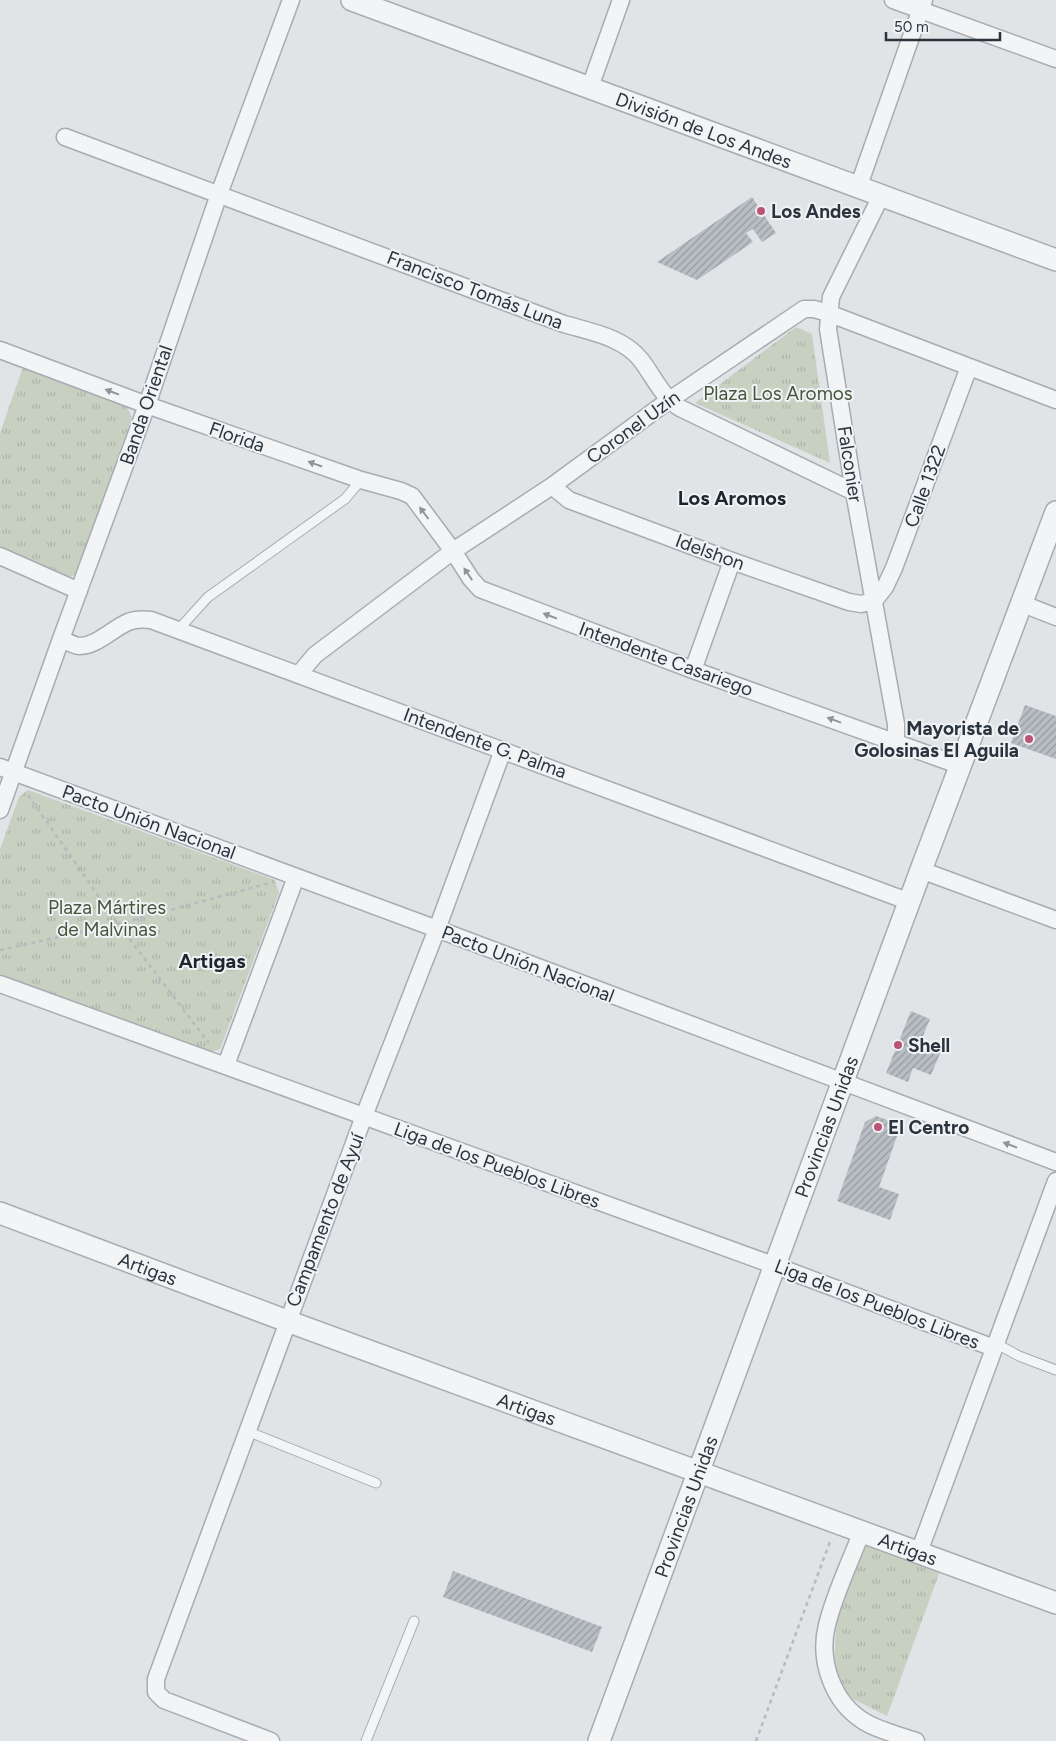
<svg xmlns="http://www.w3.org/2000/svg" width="1056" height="1741" font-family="Figtree,sans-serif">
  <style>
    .grass { fill: url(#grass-tufts) }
    .building { fill: url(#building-hatch) }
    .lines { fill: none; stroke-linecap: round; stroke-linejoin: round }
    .service-casing { stroke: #a6acb1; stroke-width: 11 }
    .minor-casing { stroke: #a6acb1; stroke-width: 19 }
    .tertiary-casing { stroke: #a6acb1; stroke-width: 24 }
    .path { stroke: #b7babe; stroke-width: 2.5; stroke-dasharray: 4 4; stroke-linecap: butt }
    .service { stroke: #f3f4f6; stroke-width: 9 }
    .minor { stroke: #f3f4f6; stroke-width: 16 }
    .tertiary { stroke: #f3f4f6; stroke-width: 21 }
    .oneway { fill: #8f949a }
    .poi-dot { fill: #be5475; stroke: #f0f3f5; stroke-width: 2 }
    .labels { text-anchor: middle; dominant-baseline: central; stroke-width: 4; stroke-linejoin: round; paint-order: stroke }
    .street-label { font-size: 19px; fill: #2b343d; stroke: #f0f3f5 }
    .poi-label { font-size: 19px; font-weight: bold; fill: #2b343d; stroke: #f0f3f5; text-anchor: start }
    .park-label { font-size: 19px; fill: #44573a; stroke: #f0f3f5 }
    .neighbourhood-label { font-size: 20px; font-weight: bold; fill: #1d252e; stroke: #f0f3f5 }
  </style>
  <defs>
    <pattern id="grass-tufts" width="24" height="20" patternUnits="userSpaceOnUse" patternTransform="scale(1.25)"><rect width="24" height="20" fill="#c8d0c2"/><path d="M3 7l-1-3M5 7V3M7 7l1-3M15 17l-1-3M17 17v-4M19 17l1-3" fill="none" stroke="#acb3a8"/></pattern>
    <pattern id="building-hatch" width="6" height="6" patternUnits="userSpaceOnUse" patternTransform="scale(1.25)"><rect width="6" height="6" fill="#b8bec4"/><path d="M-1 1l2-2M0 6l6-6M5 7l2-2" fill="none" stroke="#969ba0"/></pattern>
  </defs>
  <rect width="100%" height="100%" fill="#e0e4e7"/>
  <path class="grass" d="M796,327L812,334L830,463L695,403Z
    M23,367L126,405L132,417L77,575L66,577L0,548V433Z
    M28,790L275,880L279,893L220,1049L207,1053L0,978V849L19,797Z
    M866,1544L940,1571L887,1716L853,1699L841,1685L834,1661L837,1618Z"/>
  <path class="building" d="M752,197L776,233L762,242L753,229L746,233L753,242L697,280L657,262Z
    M1025,705L1056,716V759L1011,743Z
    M911,1011L930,1019L921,1041L942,1049L931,1075L913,1068L908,1082L886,1073Z
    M876,1116L901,1125L879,1187L899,1194L890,1220L837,1201L865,1122Z
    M453,1571L602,1627L592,1652L443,1597Z"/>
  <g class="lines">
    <defs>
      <path id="service" d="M179,629L208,597L345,499L361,480
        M995,1343L1019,1356L1056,1370
        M247,1431L376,1483
        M366,1741L414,1621"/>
      <path id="minor" d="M893,0L1056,59
        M590,87L621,0
        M65,137L564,324C591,332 623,337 641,360C654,377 662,397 680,408L854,492
        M858,188L924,0
        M881,196L831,297L828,329L854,492L896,724V742
        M0,350L147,405L361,480L401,491L412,496L453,551L471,579L480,589L693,670L961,766
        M552,486L569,500L732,561L849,602L861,604L874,601L885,587L894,568L969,367
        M0,556L79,591
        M1023,604L1056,617
        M61,639C66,641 73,645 79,646C97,646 112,629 128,622C135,619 143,619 151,620L910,902
        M693,670L732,561
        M299,674L315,655L453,551L552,486L668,401L804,309H814L828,313L1056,400
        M0,767L437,929L1056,1162
        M0,810L61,639L147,405L219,194L291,0
        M921,870L1056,920
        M0,984L776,1266L994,1348
        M226,1065L296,877
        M862,1531C851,1560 834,1595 827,1625C818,1661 833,1703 865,1722C880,1731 899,1735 916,1741
        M919,1552L1056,1181
        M271,1741L164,1700L156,1692V1679L364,1116L437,929L503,750"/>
      <g id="tertiary">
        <path id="s1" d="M352,0L1056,260"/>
        <path id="s2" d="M0,1213L287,1321L1056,1603"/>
        <path id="s3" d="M599,1741L921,870L1056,512"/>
      </g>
    </defs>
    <use href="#service" class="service-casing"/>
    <use href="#minor" class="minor-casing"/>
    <use href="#tertiary" class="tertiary-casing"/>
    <path class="path" d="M28,795L118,924L209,1043
      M0,950L118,924L270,883
      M756,1741L831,1539"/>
    <use href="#service" class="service"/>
    <use href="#minor" class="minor"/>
    <use href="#tertiary" class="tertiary"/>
  </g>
  <defs><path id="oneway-solid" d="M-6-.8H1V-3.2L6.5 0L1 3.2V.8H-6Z" transform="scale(1.25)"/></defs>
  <g class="oneway">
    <use href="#oneway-solid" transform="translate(112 392) rotate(-159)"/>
    <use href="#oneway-solid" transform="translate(315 464) rotate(-161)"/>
    <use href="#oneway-solid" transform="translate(424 513) rotate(-127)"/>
    <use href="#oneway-solid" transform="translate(468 574) rotate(-124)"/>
    <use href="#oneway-solid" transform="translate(550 616) rotate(-159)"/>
    <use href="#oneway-solid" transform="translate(834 720) rotate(-160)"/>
    <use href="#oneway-solid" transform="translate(1010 1145) rotate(-159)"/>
  </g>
  <g class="poi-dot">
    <circle cx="761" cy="211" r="5"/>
    <circle cx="1029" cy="739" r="5"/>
    <circle cx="898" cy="1045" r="5"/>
    <circle cx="878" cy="1127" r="5"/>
  </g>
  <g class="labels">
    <g class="street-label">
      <text stroke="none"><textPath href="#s1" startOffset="375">División de Los Andes</textPath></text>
      <text transform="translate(475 290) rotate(21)">Francisco Tomás Luna</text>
      <text transform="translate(146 405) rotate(-71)">Banda Oriental</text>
      <text transform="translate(633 427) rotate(-36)">Coronel Uzín</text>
      <text transform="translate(237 437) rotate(19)">Florida</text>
      <text transform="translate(850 464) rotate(81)">Falconier</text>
      <text transform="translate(925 486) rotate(-70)">Calle 1322</text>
      <text transform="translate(710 552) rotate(20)">Idelshon</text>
      <text transform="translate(666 659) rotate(20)">Intendente Casariego</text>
      <text transform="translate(485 743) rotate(20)">Intendente G. Palma</text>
      <text transform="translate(149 822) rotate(20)">Pacto Unión Nacional</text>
      <text transform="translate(528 964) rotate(21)">Pacto Unión Nacional</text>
      <text stroke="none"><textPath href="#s3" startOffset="655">Provincias Unidas</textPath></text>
      <text transform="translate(497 1165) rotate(20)">Liga de los Pueblos Libres</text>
      <text transform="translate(325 1220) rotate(-69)">Campamento de Ayuí</text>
      <text stroke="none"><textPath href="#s2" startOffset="158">Artigas</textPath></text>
      <text transform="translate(877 1304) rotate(21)">Liga de los Pueblos Libres</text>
      <text stroke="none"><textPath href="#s2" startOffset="562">Artigas</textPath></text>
      <text stroke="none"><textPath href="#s3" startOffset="250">Provincias Unidas</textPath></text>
      <text stroke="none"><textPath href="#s2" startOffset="968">Artigas</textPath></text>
    </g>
    <g class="poi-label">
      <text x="771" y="211">Los Andes</text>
      <text x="1019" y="728" text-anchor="end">Mayorista de<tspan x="1019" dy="22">Golosinas El Aguila</tspan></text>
      <text x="908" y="1045">Shell</text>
      <text x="888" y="1127">El Centro</text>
    </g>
    <g class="park-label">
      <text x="778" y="393">Plaza Los Aromos</text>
      <text x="107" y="907">Plaza Mártires<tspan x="107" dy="22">de Malvinas</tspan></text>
    </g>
    <g class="neighbourhood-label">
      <text x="732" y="498">Los Aromos</text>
      <text x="212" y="961">Artigas</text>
    </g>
  </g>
  <path d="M886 32v8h114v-8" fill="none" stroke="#2b343d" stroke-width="2.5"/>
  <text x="894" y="32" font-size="15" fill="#2b343d" stroke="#f0f3f5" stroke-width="4" paint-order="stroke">50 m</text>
</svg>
